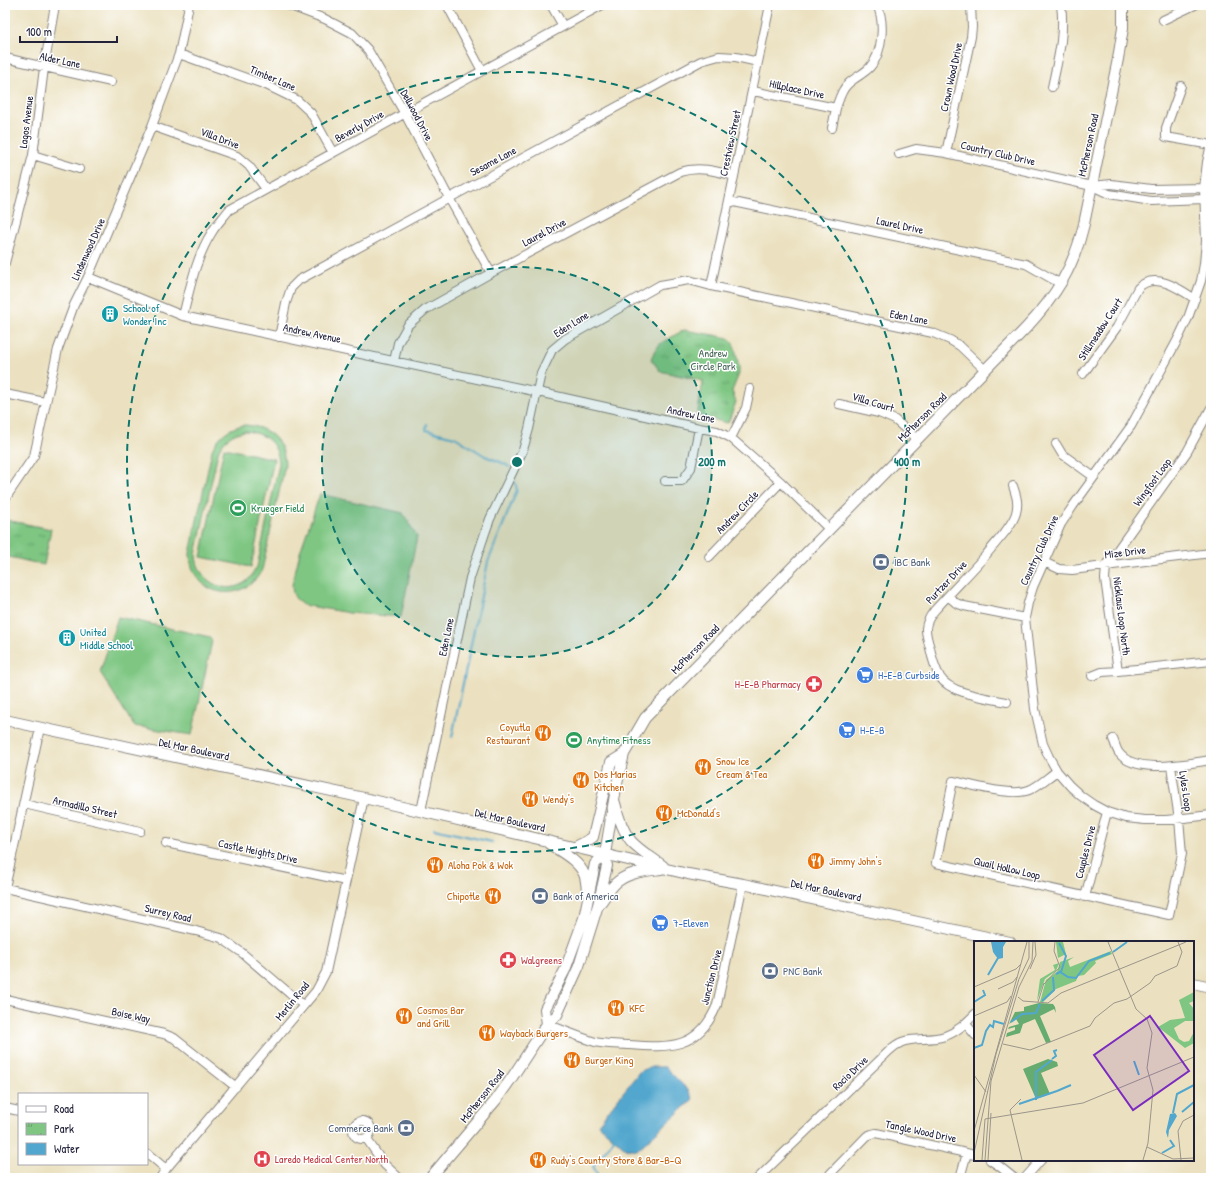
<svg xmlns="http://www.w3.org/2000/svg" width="1216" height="1183" font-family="'Patrick Hand',sans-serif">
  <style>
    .grass { fill: #7ec682; stroke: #50745e; fill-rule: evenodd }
    .park { fill: url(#park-tufts); stroke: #50745e }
    .water { fill: #52a7ce; stroke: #3a6484 }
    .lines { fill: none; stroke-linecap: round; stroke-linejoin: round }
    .stream { stroke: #52a7ce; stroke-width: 2 }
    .minor-casing { stroke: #86827e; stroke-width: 10 }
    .major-casing { stroke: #86827e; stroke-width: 12 }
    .minor { stroke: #fff; stroke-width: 8 }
    .major { stroke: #fff; stroke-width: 10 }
    .ring { fill: none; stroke: #0f766e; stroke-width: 2; stroke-dasharray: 7 5 }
    .labels { text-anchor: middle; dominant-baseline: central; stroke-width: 3; stroke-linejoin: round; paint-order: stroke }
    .street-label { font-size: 11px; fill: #22223b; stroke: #fff }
    .culture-label { font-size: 11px; fill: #0d838f; stroke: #fff; text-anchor: start }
    .park-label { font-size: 11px; fill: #476457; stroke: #fff }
    .leisure-label { font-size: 11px; fill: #27864d; stroke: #fff; text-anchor: start }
    .service-label { font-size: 11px; fill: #4e5e75; stroke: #fff; text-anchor: start }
    .shop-label { font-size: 11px; fill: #366cbe; stroke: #fff; text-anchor: start }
    .health-label { font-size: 11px; fill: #be3a42; stroke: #fff; text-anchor: start }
    .food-label { font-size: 11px; fill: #c56008; stroke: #fff; text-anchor: start }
    .inset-river { fill: none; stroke: #52a7ce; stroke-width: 2 }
    .inset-road { fill: none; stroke: #9b958b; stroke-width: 1 }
    .view { fill: #7b2cbf; fill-opacity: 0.15; stroke: #7b2cbf; stroke-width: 2 }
    .inset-edge { fill: none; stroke: #22223b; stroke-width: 2 }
    .centre { fill: #0f766e; stroke: #fff; stroke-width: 2 }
    .ring-label { font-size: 12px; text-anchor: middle; font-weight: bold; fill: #0f766e; stroke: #fff; stroke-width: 3; stroke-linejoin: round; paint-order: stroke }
  </style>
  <defs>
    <pattern id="park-tufts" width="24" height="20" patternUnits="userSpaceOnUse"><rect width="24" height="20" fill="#7ec682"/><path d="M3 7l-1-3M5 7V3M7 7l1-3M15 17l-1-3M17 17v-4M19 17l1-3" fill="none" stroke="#67a06c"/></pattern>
  </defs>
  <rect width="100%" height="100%" fill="#fff"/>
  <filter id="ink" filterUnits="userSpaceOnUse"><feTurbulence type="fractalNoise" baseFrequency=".025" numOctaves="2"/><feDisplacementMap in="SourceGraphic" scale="8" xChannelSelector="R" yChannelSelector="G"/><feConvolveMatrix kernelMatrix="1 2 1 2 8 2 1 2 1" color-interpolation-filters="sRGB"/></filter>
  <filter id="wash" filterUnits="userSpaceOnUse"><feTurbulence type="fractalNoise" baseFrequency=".012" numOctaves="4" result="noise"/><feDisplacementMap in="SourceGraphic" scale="16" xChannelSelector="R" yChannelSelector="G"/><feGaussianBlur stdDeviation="0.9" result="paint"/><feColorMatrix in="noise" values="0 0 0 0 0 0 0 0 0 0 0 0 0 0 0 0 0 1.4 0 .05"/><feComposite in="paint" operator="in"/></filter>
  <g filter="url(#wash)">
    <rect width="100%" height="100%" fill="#ebe1c0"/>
    <path class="grass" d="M245,425C269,427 284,440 285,465L262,570C242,607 190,596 190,553L212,450C218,436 229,427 245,425ZM245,431C265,433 278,443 279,464L257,567C254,571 252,576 248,580C226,599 196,580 196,554L218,452C222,441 232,433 245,431Z
      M224,448L274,459L251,567L201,557Z
      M320,494L403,513L417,537L401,617L349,613L303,605C295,600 292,594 292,585L300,552Z
      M118,617L210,637L212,641L192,735L134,726L100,672Z"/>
    <path class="park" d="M684,330L714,335L728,338L732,341L735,348L739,367V374L732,391L736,402L728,423L697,416L703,381L660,371L651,359L655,350L661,343Z
      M6,520L51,529L44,565L5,556Z"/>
    <path class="water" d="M650,1067H665L688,1090L693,1099L637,1150L625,1148L598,1124L640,1071Z"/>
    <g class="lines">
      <path class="stream" d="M427,424L426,430L455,437L485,456L505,464L509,467
        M452,737L488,562L517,490L515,482
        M434,829L492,842
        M599,1178L593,1166L615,1138"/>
    </g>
  </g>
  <g filter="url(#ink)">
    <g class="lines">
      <defs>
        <path id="minor" d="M288,5L325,19L352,33L368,50L405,114L449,198L491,273
          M447,5L482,71
          M551,5L563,26
          M1163,20L1195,5
          M179,54L266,85L297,100L311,113L333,153
          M5,58L111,82
          M1181,86L1166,128V137L1211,145
          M1052,87C1058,59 1065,34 1061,5
          M753,91L836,108C839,100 841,90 848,84C855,77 864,74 870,67C883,53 885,21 877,5
          M152,126L237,156L249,166L266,189
          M832,128L836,108
          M1211,144L1207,162L1204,188L1206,241L1204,264L1201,281L1188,318L1178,339L1131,426L1073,506L1061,524L1033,587L1028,603L1025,618L1035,709L1043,744L1049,757L1057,771L1070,786L1081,796L1094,805L1107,812L1126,818L1145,820H1166L1211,815
          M946,153L971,37L972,27L971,5
          M899,154L916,149L946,153L1092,186L1109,194L1151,201L1204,199
          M33,155L79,169
          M1093,186L1111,184L1151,189L1204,188
          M729,201L1026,264L1061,284
          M5,263L33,155L44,68L55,5
          M88,277L183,316L538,392L699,428L717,431L731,438L781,482L829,529
          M711,286L770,5
          M183,316C190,288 196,257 212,232C217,224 223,218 229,210L602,5
          M279,337L286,303L291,288L299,280L701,61L719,56L736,57L758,62
          M394,361L398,343L408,325L425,310L491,273L680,172C699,166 716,171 734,176
          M1083,374L1117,327L1138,288C1155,271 1180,289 1195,299
          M5,394L45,402
          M839,404L879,413L895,420L917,439
          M1211,408L1187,452L1106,566L1105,579L1118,671L1211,661
          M731,438L746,408L750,389
          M1056,444L1062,454L1094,477
          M665,481H682L691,468L699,428
          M5,499L34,456L58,349L74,305L88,277L152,126L179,54L189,5
          M709,557L781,482
          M1044,562L1059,569L1072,570L1211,553
          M948,596L956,603L964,606L1025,618
          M1092,676L1102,672L1118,671
          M1007,702C989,698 950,694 940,677C935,668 932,658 930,648C925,632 923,625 934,611C951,592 969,574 986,555C995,543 1012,527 1016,513C1019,503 1016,495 1013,486
          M1113,739C1115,743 1116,749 1119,753C1135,775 1189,763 1211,760
          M1057,771C1048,777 1039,786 1029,790C1011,797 973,785 953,781L936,863L1169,915L1182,854L1179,819L1171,766
          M24,804L140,831
          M421,811L470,578L485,533L490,519L523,450L529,429L541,373L552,350L565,339L660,285L689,280L711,286L933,333L950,340L960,346L985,370
          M166,843L346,881
          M5,888L196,931L221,938L241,952L303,1005
          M5,888L40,728
          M1085,897L1107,812
          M5,999L164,1034L174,1038L236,1087
          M547,1024C562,1030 577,1036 592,1041C603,1045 617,1044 629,1045C670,1048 699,1049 717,1005L743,884
          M966,1024L975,1035
          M5,1108L19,1111
          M353 1130a9 9 0 1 1 18 0a9 9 0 1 1-18 0Z
          M366,1138L384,1164L399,1178
          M147,1153L166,1169
          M990,1160L999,1166L1014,1178
          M160,1178L166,1169L316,991L326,972L364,798
          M758,1178L889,1051C893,1047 897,1044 902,1042C915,1037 931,1041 945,1036C957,1032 966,1023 975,1014
          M831,1178L830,1174L867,1136L872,1134L876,1133L975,1155
          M960,1178L967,1153
          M1025,1178L1041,1160"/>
        <path id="major" d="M5,720L364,798L688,874L743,884L1010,942
          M615,803C618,816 622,830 631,841C640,851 653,858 663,866
          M548,843C559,851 578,860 584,874C586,878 586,884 587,889
          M575,847L587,841L593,837L611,762L624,754
          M601,902C606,895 611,887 617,882C629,872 646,871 661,869
          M1193,983L1211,987
          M547,1024L545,1009L565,970L584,918L595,864L605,854
          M430,1178L496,1100L511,1079L547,1024L557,1015L579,966L598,905L607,866L605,854L616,788L624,754L645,718L1026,328C1056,296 1074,267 1084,224L1118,59L1123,28V5"/>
      </defs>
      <use href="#minor" class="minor-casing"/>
      <use href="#major" class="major-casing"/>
      <use href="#minor" class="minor"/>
      <use href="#major" class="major"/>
    </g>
  </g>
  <circle cx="517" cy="462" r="195" fill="#0f766e" fill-opacity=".12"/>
  <g class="ring">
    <circle cx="517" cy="462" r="195"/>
    <circle cx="517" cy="462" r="390"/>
  </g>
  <defs>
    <symbol id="building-disc" viewBox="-11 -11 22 22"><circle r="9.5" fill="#0f9aa8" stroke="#fff"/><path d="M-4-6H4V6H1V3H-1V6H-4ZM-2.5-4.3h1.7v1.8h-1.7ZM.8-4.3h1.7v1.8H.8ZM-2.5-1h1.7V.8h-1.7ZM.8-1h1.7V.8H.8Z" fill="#fff"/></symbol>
    <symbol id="stadium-disc" viewBox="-11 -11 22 22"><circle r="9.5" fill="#2e9e5b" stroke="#fff"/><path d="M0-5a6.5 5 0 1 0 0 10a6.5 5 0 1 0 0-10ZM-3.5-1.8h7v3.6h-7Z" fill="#fff"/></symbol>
    <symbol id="bank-disc" viewBox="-11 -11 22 22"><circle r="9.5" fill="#5c6f8a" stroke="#fff"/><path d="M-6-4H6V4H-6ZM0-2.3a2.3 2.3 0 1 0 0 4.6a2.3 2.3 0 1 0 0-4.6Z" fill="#fff"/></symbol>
    <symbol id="supermarket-disc" viewBox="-11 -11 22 22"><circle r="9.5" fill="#3f7fe0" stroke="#fff"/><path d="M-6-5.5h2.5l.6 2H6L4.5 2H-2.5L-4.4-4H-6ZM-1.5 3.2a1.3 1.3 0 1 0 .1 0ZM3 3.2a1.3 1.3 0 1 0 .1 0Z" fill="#fff"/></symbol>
    <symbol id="pharmacy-disc" viewBox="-11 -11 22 22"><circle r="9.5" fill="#e0444e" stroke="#fff"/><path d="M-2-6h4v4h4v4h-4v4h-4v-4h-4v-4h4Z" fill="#fff"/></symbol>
    <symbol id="restaurant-disc" viewBox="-11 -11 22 22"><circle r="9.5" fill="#e8710a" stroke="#fff"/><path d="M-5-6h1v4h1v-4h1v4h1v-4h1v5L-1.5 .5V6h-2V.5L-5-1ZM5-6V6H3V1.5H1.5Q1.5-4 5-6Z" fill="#fff"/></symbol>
    <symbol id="hospital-disc" viewBox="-11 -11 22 22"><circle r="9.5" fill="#e0444e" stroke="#fff"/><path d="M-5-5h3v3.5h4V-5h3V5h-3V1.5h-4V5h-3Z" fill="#fff"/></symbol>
  </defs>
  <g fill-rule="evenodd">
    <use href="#building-disc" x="100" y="304" width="20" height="20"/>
    <use href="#stadium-disc" x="228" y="498" width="20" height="20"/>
    <use href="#bank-disc" x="871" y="552" width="20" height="20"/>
    <use href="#building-disc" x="57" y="628" width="20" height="20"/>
    <use href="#supermarket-disc" x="855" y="665" width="20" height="20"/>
    <use href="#pharmacy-disc" x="804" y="674" width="20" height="20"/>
    <use href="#supermarket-disc" x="837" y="720" width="20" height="20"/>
    <use href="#restaurant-disc" x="533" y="723" width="20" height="20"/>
    <use href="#stadium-disc" x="564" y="730" width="20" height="20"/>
    <use href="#restaurant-disc" x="693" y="757" width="20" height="20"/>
    <use href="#restaurant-disc" x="571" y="770" width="20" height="20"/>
    <use href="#restaurant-disc" x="520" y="789" width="20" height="20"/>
    <use href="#restaurant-disc" x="654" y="803" width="20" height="20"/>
    <use href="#restaurant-disc" x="806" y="851" width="20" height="20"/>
    <use href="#restaurant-disc" x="425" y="855" width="20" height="20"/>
    <use href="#restaurant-disc" x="483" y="886" width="20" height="20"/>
    <use href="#bank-disc" x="530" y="886" width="20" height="20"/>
    <use href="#supermarket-disc" x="650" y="913" width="20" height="20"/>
    <use href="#pharmacy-disc" x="498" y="950" width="20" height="20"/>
    <use href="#bank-disc" x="760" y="961" width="20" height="20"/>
    <use href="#restaurant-disc" x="606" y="998" width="20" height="20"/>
    <use href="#restaurant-disc" x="394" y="1006" width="20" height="20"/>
    <use href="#restaurant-disc" x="477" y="1023" width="20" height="20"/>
    <use href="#restaurant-disc" x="562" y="1050" width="20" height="20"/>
    <use href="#bank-disc" x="396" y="1118" width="20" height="20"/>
    <use href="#hospital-disc" x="252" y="1149" width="20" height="20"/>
    <use href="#restaurant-disc" x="528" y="1150" width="20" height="20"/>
  </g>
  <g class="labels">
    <g class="street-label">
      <text transform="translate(60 60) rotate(12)">Alder Lane</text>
      <text transform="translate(951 77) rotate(-78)">Crown Wood Drive</text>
      <text transform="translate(273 78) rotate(23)">Timber Lane</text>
      <text transform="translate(797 89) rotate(12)">Hillplace Drive</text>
      <text transform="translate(417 115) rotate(62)">Dellwood Drive</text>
      <text transform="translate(26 122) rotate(-83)">Lagos Avenue</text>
      <text transform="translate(359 126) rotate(-29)">Beverly Drive</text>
      <text transform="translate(220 138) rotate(21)">Villa Drive</text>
      <text transform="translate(730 143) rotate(-78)">Crestview Street</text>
      <text transform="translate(1088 145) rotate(-78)">McPherson Road</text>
      <text transform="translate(998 153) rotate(13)">Country Club Drive</text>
      <text transform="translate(493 161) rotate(-28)">Sesame Lane</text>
      <text transform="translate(900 225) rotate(12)">Laurel Drive</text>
      <text transform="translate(544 232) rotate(-28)">Laurel Drive</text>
      <text transform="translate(88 249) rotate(-66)">Lindenwood Drive</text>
      <text transform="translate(909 317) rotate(11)">Eden Lane</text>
      <text transform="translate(571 324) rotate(-32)">Eden Lane</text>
      <text transform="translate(1100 329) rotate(-57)">Stillmeadow Court</text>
      <text transform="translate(312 333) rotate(12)">Andrew Avenue</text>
      <text transform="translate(873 402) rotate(17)">Villa Court</text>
      <text transform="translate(691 414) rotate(12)">Andrew Lane</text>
      <text transform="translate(922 417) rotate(-45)">McPherson Road</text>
      <text transform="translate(1152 482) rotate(-54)">Wingfoot Loop</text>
      <text transform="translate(737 512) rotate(-46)">Andrew Circle</text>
      <text transform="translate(1039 550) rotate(-65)">Country Club Drive</text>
      <text transform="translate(1125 552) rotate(-7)">Mize Drive</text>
      <text transform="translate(946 582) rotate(-47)">Purtzer Drive</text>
      <text transform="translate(1122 616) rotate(83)">Nicklaus Loop North</text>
      <text transform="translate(446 637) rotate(-78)">Eden Lane</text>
      <text transform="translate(695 649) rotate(-46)">McPherson Road</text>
      <text transform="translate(194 749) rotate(12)">Del Mar Boulevard</text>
      <text transform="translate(1186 791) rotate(82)">Lyles Loop</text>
      <text transform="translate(85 807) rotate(13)">Armadillo Street</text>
      <text transform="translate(510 820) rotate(13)">Del Mar Boulevard</text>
      <text transform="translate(258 851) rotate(12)">Castle Heights Drive</text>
      <text transform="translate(1085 852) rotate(-76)">Couples Drive</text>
      <text transform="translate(1007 868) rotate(13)">Quail Hollow Loop</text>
      <text transform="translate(826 890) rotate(12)">Del Mar Boulevard</text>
      <text transform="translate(168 913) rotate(13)">Surrey Road</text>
      <text transform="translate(711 977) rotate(-76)">Junction Drive</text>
      <text transform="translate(292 1001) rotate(-51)">Merlin Road</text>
      <text transform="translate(131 1015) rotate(12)">Boise Way</text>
      <text transform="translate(850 1073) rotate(-44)">Rocio Drive</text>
      <text transform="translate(482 1096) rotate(-52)">McPherson Road</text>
      <text transform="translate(921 1131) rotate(12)">Tangle Wood Drive</text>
    </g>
    <g class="culture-label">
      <text x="123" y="308">School of<tspan x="123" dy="13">Wonder Inc</tspan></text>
      <text x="80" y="632">United<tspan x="80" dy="13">Middle School</tspan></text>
    </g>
    <g class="park-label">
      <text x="713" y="353">Andrew<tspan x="713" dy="13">Circle Park</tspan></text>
    </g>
    <g class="leisure-label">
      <text x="251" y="508">Krueger Field</text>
      <text x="587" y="740">Anytime Fitness</text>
    </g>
    <g class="service-label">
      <text x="894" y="562">IBC Bank</text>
      <text x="553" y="896">Bank of America</text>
      <text x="783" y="971">PNC Bank</text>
      <text x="393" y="1128" text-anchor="end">Commerce Bank</text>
    </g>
    <g class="shop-label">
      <text x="878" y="675">H-E-B Curbside</text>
      <text x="860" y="730">H-E-B</text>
      <text x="673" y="923">7-Eleven</text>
    </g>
    <g class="health-label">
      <text x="801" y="684" text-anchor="end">H-E-B Pharmacy</text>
      <text x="521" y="960">Walgreens</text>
      <text x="275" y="1159">Laredo Medical Center North</text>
    </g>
    <g class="food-label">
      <text x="530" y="727" text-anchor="end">Coyutla<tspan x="530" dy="13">Restaurant</tspan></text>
      <text x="716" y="761">Snow Ice<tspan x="716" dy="13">Cream &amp; Tea</tspan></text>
      <text x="594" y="774">Dos Marias<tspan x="594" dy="13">Kitchen</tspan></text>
      <text x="543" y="799">Wendy's</text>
      <text x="677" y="813">McDonald's</text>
      <text x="829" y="861">Jimmy John's</text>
      <text x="448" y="865">Aloha Pok &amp; Wok</text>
      <text x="480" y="896" text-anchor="end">Chipotle</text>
      <text x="629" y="1008">KFC</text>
      <text x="417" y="1010">Cosmos Bar<tspan x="417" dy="13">and Grill</tspan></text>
      <text x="500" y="1033">Wayback Burgers</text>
      <text x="585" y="1060">Burger King</text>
      <text x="551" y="1160">Rudy's Country Store &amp; Bar-B-Q</text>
    </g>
  </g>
  <g transform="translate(974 941)">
    <rect width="220" height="220" fill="#ebe1c0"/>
    <path d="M220,51V60L215,62L220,68V80H211L200,87L205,98L210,101L215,100L220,91V102L211,107L184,86L196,79L211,77L205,59Z" fill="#7ec682"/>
    <path d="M65,62L79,63L81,66L82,72L80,68L66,75L77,101L72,102L61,78L49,83L46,92L32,96L33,92L41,89V86L34,88L35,86L45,83L42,78L35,83L41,71L50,70V66ZM74,118L83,121L84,125L67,132L76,153L62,158L49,128Z" fill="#66ab70"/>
    <path d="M82,1H89L92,13L84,17ZM137,10L138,13L121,20L122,22L110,34L104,35L102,40L82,48L68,62L66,61L72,39L83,31L86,21L100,16L94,20L96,26ZM85,22L82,30L71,38L63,60L66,38L81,29L79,24Z" fill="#7ec682"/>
    <path d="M17,1H32L29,6V17L24,18L19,11ZM201,172L203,175L195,189L194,197L192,191L196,173Z" fill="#52a7ce"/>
    <path class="inset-river" d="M85,2L92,15L87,31M139,11L153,1M82,33L86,31L94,36L102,37L115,20L136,12M14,34L24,17M68,60L80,49L79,36M0,61L11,54L9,49M37,81L48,73L62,72L66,63M0,107L8,104L12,90L16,84L19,86L20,80L30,83M78,118L82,115L80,110L83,109M160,120L165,134M83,150L97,144M62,159V131L78,119M45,163L83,150M208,171L220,161M199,172L203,153L220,144M188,212L200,205L196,199"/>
    <path class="inset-road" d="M134,1L162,68L173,78L178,92L173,127L179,149L174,202L169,219M56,28L62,14L61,1M70,43L86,26L80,10L81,1M0,46L42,28L47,23M24,48L39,41L43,36M44,56L49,60L74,62L87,52L212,1M64,61L70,42M0,75L33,61L37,55M29,103L56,109L116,85L121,77L140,62L153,58L176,42L181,35L203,25L208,11L204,1M0,134L12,151M47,158L36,169L48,219M11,178L109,162L220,116M0,190L53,1M173,206L199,218L220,217M0,212L22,113L45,38L55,17V1M8,219L11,178M11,219L17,140L45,46L58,20L59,1M14,219L17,172M207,219L204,190L209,180L220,174"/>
    <path class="view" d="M176,75L215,130L159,169L120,114Z"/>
    <rect width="220" height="220" class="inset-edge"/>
  </g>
  <circle cx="517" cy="462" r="6" class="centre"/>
  <g class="ring-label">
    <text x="712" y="466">200 m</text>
    <text x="907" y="466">400 m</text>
  </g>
  <rect width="1216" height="1183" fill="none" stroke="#fff" stroke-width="20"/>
  <rect x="18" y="1093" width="130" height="72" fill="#ffffff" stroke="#a7a7b1"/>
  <rect x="26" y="1106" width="20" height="6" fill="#ffffff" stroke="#a7a7b1"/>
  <text x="54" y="1113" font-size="12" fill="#22223b">Road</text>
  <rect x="26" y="1123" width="20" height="12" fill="url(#park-tufts)" stroke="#a7a7b1"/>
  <text x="54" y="1133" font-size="12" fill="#22223b">Park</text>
  <rect x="26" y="1143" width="20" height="12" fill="#52a7ce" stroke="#a7a7b1"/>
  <text x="54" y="1153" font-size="12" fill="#22223b">Water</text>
  <path d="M20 36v6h97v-6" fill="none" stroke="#22223b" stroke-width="2"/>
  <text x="26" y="36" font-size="12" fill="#22223b" stroke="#ffffff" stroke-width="3" paint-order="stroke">100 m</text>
</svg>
